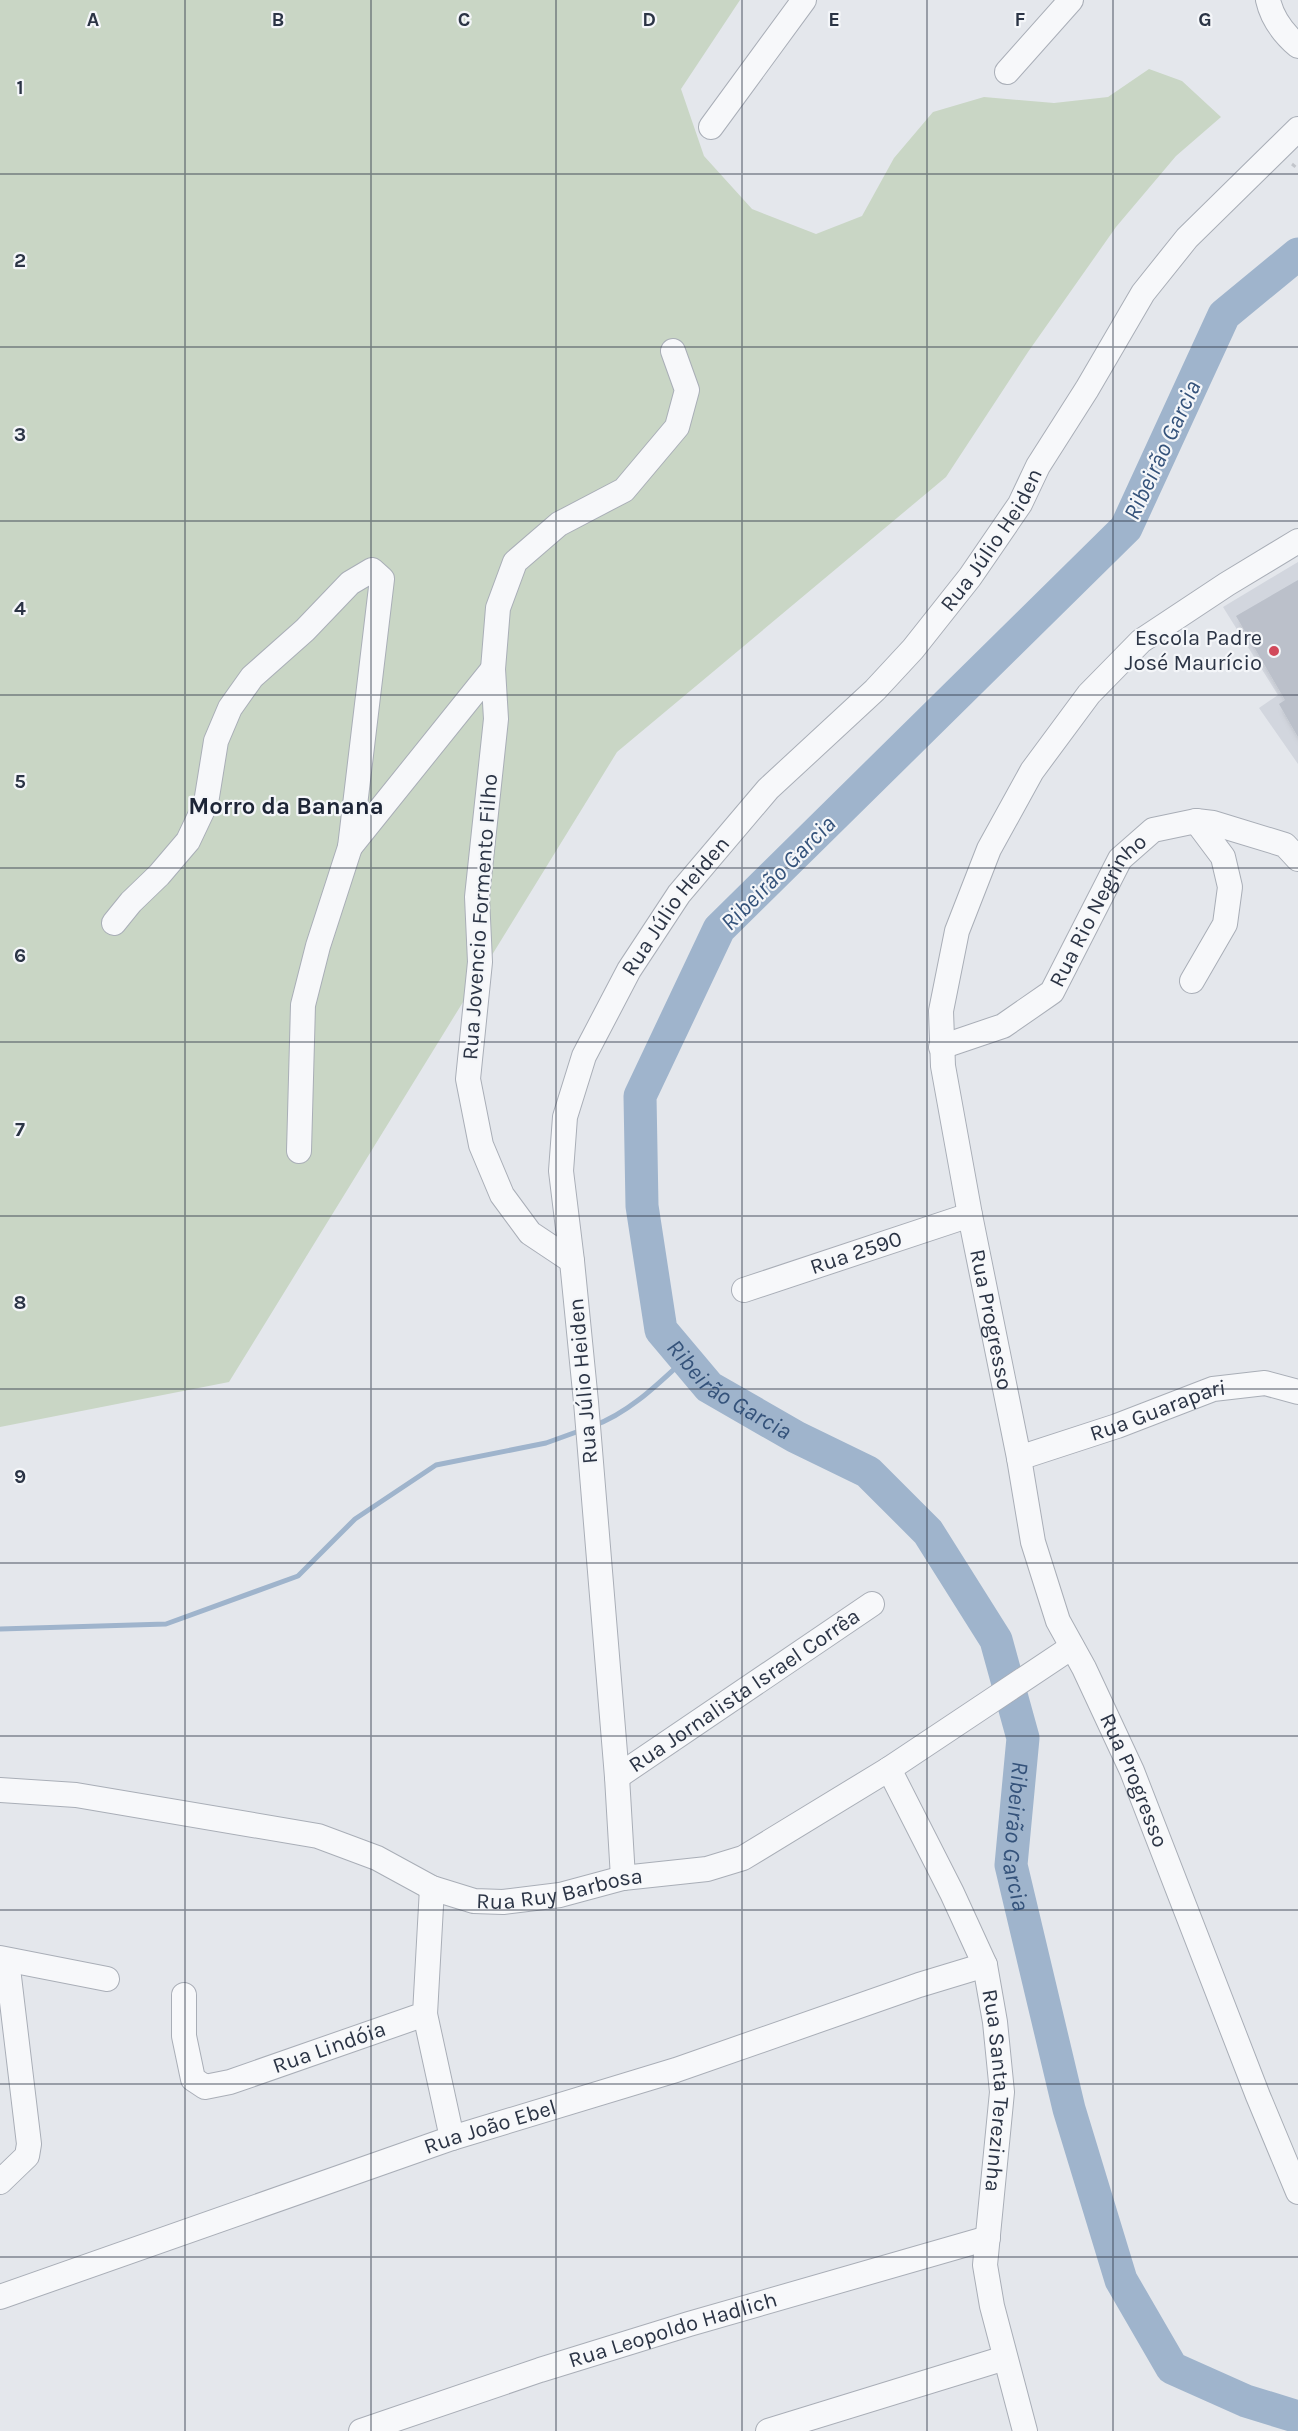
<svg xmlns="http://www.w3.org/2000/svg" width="1298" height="2431" font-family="Karla,sans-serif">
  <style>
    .built { fill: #d2d6de }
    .green { fill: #c9d6c5 }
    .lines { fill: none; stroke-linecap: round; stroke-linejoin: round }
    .stream { stroke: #9fb4cc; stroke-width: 5 }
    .river { stroke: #9fb4cc; stroke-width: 33 }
    .building { fill: #bbc0ca; filter: url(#shadow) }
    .minor-casing { stroke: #a9aeb7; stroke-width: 26 }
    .path { stroke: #c2c5cb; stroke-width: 3; stroke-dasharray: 4.5 4.5; stroke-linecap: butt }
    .minor { stroke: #f7f8fa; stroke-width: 24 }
    .grid { fill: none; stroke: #2b3445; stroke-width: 1.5; stroke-opacity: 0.55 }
    .poi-dot { fill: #d1495b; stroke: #f4f6f9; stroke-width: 2 }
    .labels { text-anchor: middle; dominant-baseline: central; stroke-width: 4.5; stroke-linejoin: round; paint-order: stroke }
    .street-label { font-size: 22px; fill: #2b3445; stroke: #f4f6f9 }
    .poi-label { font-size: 22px; fill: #2b3445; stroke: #f4f6f9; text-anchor: end }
    .water-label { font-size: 24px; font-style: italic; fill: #34527a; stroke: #f4f6f9 }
    .neighbourhood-label { font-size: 24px; font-weight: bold; fill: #1d2536; stroke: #f4f6f9 }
    .grid-label { font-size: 20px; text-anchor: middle; font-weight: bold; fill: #2b3445; stroke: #f4f6f9; stroke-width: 4.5; stroke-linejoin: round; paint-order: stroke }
  </style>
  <defs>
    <filter id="shadow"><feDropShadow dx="5.5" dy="5.5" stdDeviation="3" flood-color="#0004"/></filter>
  </defs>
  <rect width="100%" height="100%" fill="#e4e7ec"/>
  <path class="built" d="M1298,562V764L1259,708L1278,695L1223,607Z"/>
  <path class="green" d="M0,0H740L681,89L704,156L752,209L816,234L862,216L894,158L933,112L984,97L1054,103L1108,97L1149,69L1182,81L1221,117L1176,156L1116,227L1028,352L946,477L617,752L229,1382L0,1427Z"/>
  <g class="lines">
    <path class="stream" d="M593,1426C629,1413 658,1384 685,1359
      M0,1629L166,1624L298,1576L355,1519L436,1465L546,1443L582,1430"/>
    <path class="river" id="s1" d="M1298,254L1224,315L1126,528L719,929L640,1096L642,1206L661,1330L709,1387L796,1437L868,1472L928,1532L996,1640L1023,1738L1011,1865L1069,2109L1121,2280L1172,2368L1246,2401L1298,2417"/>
  </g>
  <path class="building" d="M1298,580V737L1279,704L1285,700L1236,616Z"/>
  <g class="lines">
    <defs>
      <g id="minor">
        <path d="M1268,0C1272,18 1284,34 1298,46"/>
        <path d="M1007,72L1071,0"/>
        <path d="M711,127L804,0"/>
        <path id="s2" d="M1298,541L1227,584L1141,641L1089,694L1032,771L989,849L957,931L941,1011L943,1066L970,1215L1019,1458L1033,1542L1058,1621L1084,1668L1132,1771L1258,2096L1298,2192"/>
        <path d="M493,669L498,608L515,562L559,524L624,490L677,427L687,390L673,351"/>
        <path d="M114,923L131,902L159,875L188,841L206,803L216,741L230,708L252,677L305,630L350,583L372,570L382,579L350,847L493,669L496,719L477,897L480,962L468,1079L481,1145L502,1195L530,1233L572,1261"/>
        <path d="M1192,981L1225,924L1230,887L1223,857L1196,821"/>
        <path id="s3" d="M941,1047L1003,1026L1052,992L1120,859L1153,830L1196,821L1213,823L1285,845L1298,859"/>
        <path d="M299,1151L303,1005L318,946L350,847"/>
        <path id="s4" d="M744,1290L970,1215"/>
        <path id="s5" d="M1019,1458L1117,1426L1213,1389L1265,1383L1298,1392"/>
        <path id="s6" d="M889,1769L952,1893L985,1965L995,2022L1002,2092L985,2265L992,2306L1025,2431"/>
        <path id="s7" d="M617,1777L872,1604"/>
        <path id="s8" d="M0,1790L76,1795L318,1836L377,1858L432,1888L474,1901L503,1902L560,1895L623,1878L707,1869L743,1858L889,1769L1072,1647"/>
        <path id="s9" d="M623,1878L617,1777L586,1402L572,1261L561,1171L565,1117L584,1056L629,970L679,894L768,789L875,690L913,649L970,577L1020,504L1038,466L1087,389L1143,293L1187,238L1298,129"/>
        <path d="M0,1958L107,1979"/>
        <path id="s10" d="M184,1995V2036L193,2079L205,2087L230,2082L425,2014L432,1888"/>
        <path d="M425,2014L452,2138"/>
        <path d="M0,2182L27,2156L29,2144L7,1960"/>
        <path id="s11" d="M0,2297L452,2138L676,2070L919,1985L985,1965"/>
        <path id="s12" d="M361,2431L540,2370L689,2324L988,2238"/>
        <path d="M768,2431L1005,2358"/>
      </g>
    </defs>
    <use href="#minor" class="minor-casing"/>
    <path class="path" d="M1292,164L1298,169"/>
    <use href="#minor" class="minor"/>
  </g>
  <path class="grid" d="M185,0V2431M371,0V2431M556,0V2431M742,0V2431M927,0V2431M1113,0V2431M0,174H1298M0,347H1298M0,521H1298M0,695H1298M0,868H1298M0,1042H1298M0,1216H1298M0,1389H1298M0,1563H1298M0,1736H1298M0,1910H1298M0,2084H1298M0,2257H1298"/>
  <circle class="poi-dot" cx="1274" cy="651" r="6"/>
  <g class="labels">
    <g class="street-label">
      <text stroke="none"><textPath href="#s9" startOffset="1490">Rua Júlio Heiden</textPath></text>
      <text stroke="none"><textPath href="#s9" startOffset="1004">Rua Júlio Heiden</textPath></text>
      <text stroke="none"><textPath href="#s3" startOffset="219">Rua Rio Negrinho</textPath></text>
      <text transform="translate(480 917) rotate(-86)">Rua Jovencio Formento Filho</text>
      <text stroke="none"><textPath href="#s4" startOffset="118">Rua 2590</textPath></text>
      <text stroke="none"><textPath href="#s2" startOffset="928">Rua Progresso</textPath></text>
      <text transform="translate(583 1381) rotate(-95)">Rua Júlio Heiden</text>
      <text stroke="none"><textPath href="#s5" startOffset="147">Rua Guarapari</textPath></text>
      <text stroke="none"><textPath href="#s7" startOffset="154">Rua Jornalista Israel Corrêa</textPath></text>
      <text stroke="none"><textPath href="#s2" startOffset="1414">Rua Progresso</textPath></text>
      <text stroke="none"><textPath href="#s8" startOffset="578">Rua Ruy Barbosa</textPath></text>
      <text stroke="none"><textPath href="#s10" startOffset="230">Rua Lindóia</textPath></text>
      <text stroke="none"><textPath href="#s6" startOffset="345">Rua Santa Terezinha</textPath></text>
      <text stroke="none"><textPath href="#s11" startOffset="519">Rua João Ebel</textPath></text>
      <text stroke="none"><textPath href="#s12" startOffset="328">Rua Leopoldo Hadlich</textPath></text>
    </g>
    <g class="poi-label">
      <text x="1262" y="638">Escola Padre<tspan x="1262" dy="25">José Maurício</tspan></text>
    </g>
    <g class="water-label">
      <text transform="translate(1162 450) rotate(-65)">Ribeirão Garcia</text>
      <text transform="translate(778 873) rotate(-45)">Ribeirão Garcia</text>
      <text stroke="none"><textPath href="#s1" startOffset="1414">Ribeirão Garcia</textPath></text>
      <text stroke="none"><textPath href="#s1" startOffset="1990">Ribeirão Garcia</textPath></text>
    </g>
    <g class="neighbourhood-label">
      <text x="286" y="806">Morro da Banana</text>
    </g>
  </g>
  <g class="grid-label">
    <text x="93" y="26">A</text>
    <text x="278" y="26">B</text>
    <text x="464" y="26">C</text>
    <text x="649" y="26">D</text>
    <text x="834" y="26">E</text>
    <text x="1020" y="26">F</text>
    <text x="1205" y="26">G</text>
    <text x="20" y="94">1</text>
    <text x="20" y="267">2</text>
    <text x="20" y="441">3</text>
    <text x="20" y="615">4</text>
    <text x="20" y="788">5</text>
    <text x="20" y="962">6</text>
    <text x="20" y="1136">7</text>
    <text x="20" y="1309">8</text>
    <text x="20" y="1483">9</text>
  </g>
</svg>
